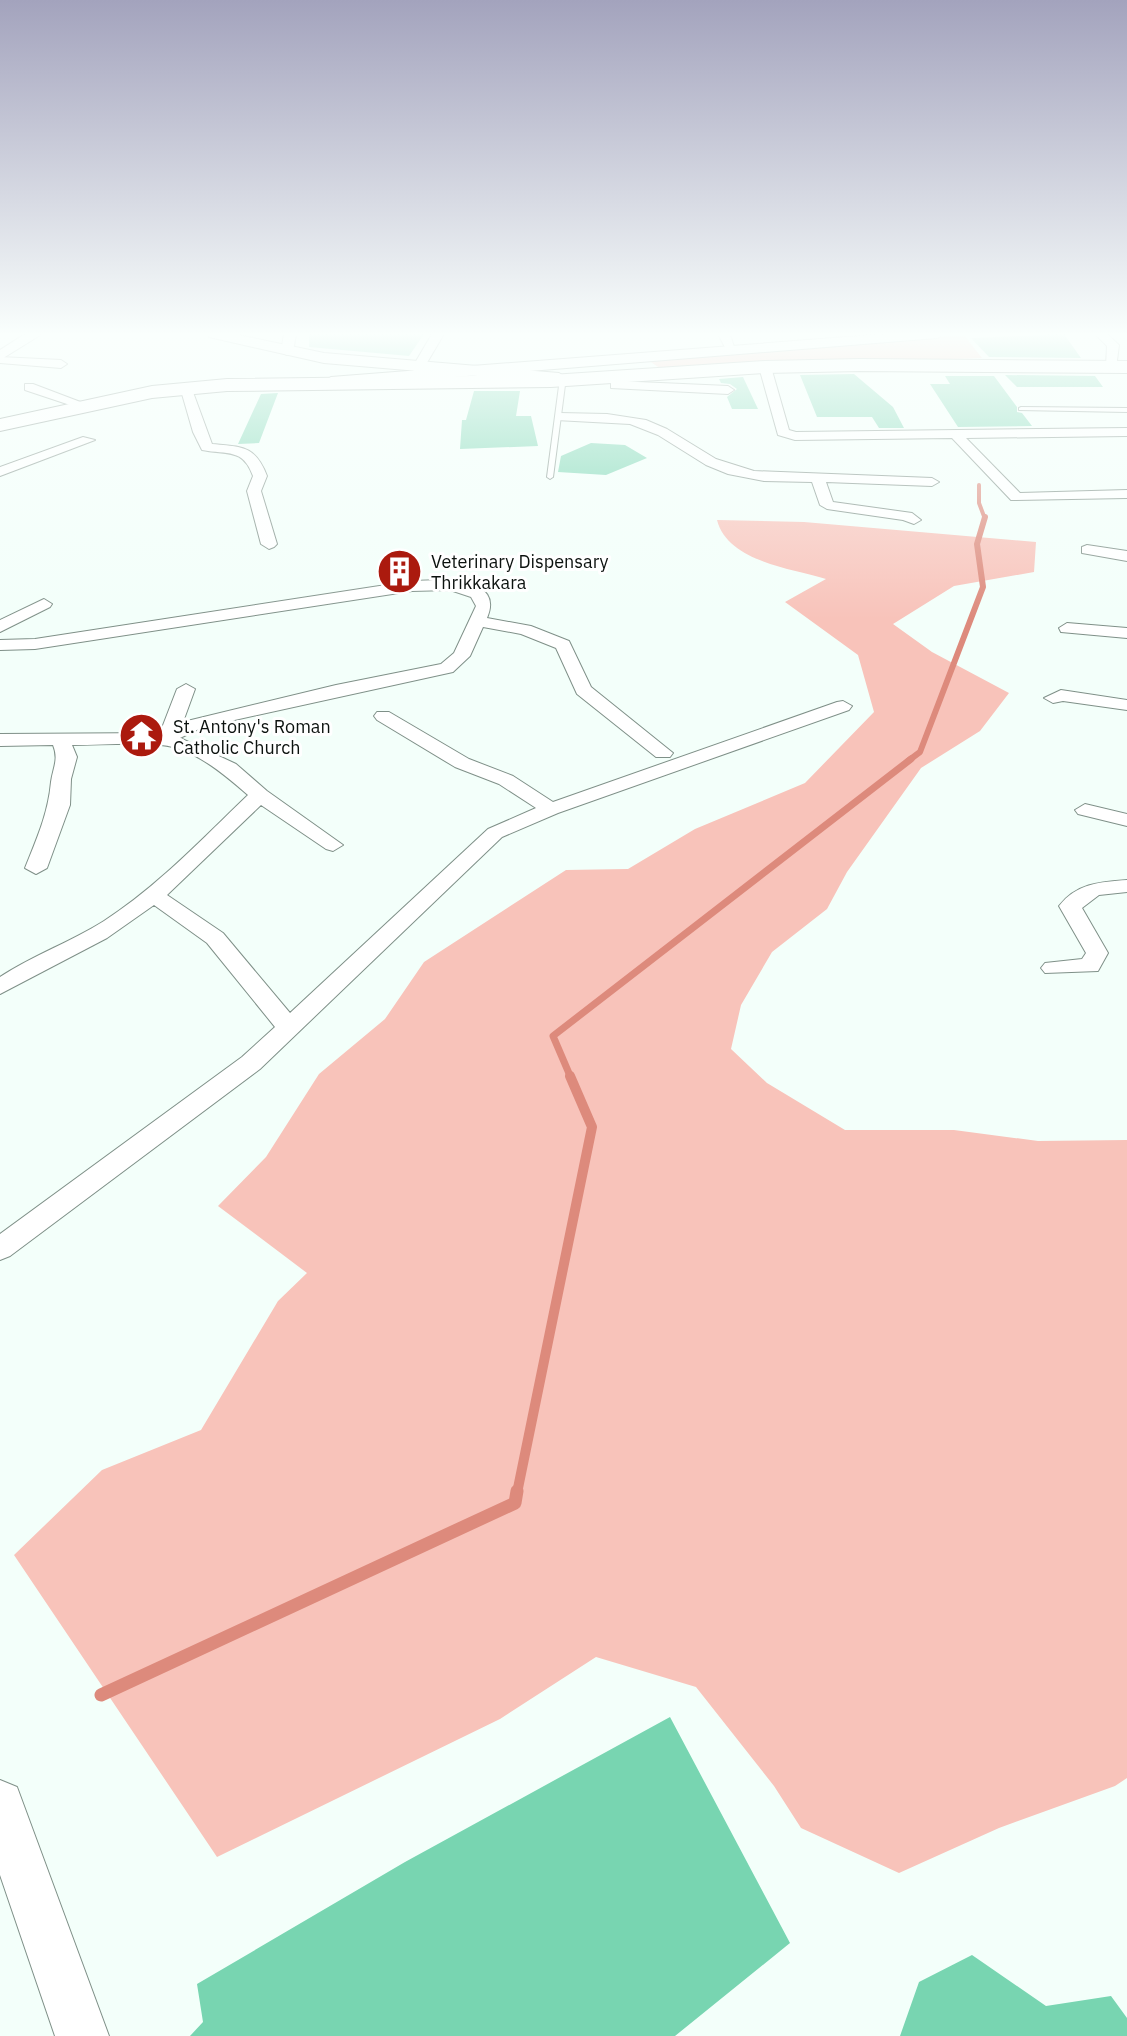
<svg xmlns="http://www.w3.org/2000/svg" width="1127" height="2036" font-family="'IBM Plex Sans',sans-serif">
  <style>
    .green { fill: #f8c3ba }
    .lines { fill: none; stroke-linecap: round; stroke-linejoin: round }
    .stream-far4 { stroke: #dd8a7c; stroke-width: 4 }
    .stream-far3 { stroke: #dd8a7c; stroke-width: 6 }
    .stream-far2 { stroke: #dd8a7c; stroke-width: 7 }
    .stream-far1 { stroke: #dd8a7c; stroke-width: 10 }
    .stream { stroke: #dd8a7c; stroke-width: 13 }
    .building { fill: #78d5b1 }
    .service-casing { stroke: #7f9088; stroke-width: 2 }
    .minor-casing { stroke: #7f9088; stroke-width: 2 }
    .tertiary-casing { stroke: #7f9088; stroke-width: 2 }
    .secondary-casing { stroke: #7f9088; stroke-width: 2 }
    .primary-casing { stroke: #7f9088; stroke-width: 2 }
    .service { fill: #fff; fill-rule: evenodd }
    .minor { fill: #fff; fill-rule: evenodd }
    .tertiary { fill: #fff; fill-rule: evenodd }
    .secondary { fill: #fff; fill-rule: evenodd }
    .primary { fill: #fff; fill-rule: evenodd }
    .labels { text-anchor: middle; dominant-baseline: central; stroke-width: 6; stroke-linejoin: round; paint-order: stroke }
    .far-poi-label { font-size: 18px; fill: #0c120f; stroke: #fff; text-anchor: start }
  </style>
  <rect width="100%" height="100%" fill="#f3fffa"/>
  <path class="green" d="M964,335L982,358L661,369L648,360Z
    M717,520L804,522L1036,542L1034,572L954,586L893,624L932,652L1009,693L980,731L921,768L847,872L827,909L772,952L741,1005L731,1049L767,1083L845,1130H954L1038,1141L1127,1140V1778L1115,1786L999,1828L899,1873L801,1828L774,1786L696,1687L596,1657L500,1719L217,1857L14,1555L102,1470L201,1430L278,1301L307,1273L218,1206L266,1157L319,1074L385,1019L424,962L566,870L628,869L695,829L805,783L874,712L858,655L785,602L826,579C791,568 728,562 717,520Z"/>
  <g class="lines">
    <path class="stream-far4" d="M979,485V503L985,519"/>
    <path class="stream-far3" d="M908,761L920,752L983,587L977,544L985,517"/>
    <path class="stream-far2" d="M571,1078L553,1036L911,759"/>
    <path class="stream-far1" d="M517,1493L592,1127L570,1076"/>
    <path class="stream" d="M101,1695L515,1503L517,1491"/>
  </g>
  <path class="building" d="M309,334H424L409,356L309,347Z
    M1064,334L1081,358L989,357L971,338Z
    M854,374L893,407L904,428H879L872,417H817L800,375Z
    M1005,375L1095,376L1103,387H1017Z
    M945,376H994L1017,407V412L1022,413L1032,426L958,427L930,384H950Z
    M743,377L758,409H732L727,397L737,389L730,384L721,383L719,379Z
    M474,391H520L516,416H531L538,446L460,449L462,420H466Z
    M278,393L259,443L238,444L261,394Z
    M591,443L625,445L647,458L606,475L558,472L561,456Z
    M670,1717L790,1943L675,2036H190L203,2022L197,1984L405,1862Z
    M972,1955L1046,2006L1111,1996L1127,2018V2036H900L919,1982Z"/>
  <g class="lines">
    <defs>
      <path id="service" d="M551,379L565,385L553,477L550,479L547,477L559,386L549,382Z
        M1021,407L1127,408V412L1019,410V408Z"/>
      <path id="minor" d="M284,334H296L293,352L287,355L281,352Z
        M432,334H444L422,371H414L412,368Z
        M718,334H730L736,353H728Z
        M1095,334H1107L1119,345L1116,368L1106,366L1107,346Z
        M0,357L61,360L67,364L61,368L0,363Z
        M765,363L771,367L789,430L796,432L1127,428V436L966,438L1020,493L1127,490V498L1011,500L952,438L795,440L778,435L759,367Z
        M615,381L728,386L734,390L728,394L611,388V382Z
        M186,383L190,384L212,444C242,447 255,445 267,476L261,491L277,544L274,547L269,549L261,544L247,491L253,476C243,448 228,455 202,450L193,432L180,387Z
        M25,384H33L91,406L85,410L25,390Z
        M560,413L607,414L646,420L667,429L716,459L754,471L932,478L939,482L932,486L826,482L833,502L912,513L921,520L914,524L903,520L827,509L820,505L812,482L764,481L728,474L706,465L658,435L630,424L556,420V414Z
        M83,437L95,440L0,476V467Z
        M1087,545L1127,551V561L1082,553V547Z
        M440,580C465,581 501,585 487,618L531,626L569,641L591,687L673,753L670,757H656L577,694L556,648L521,634L483,627L470,656L453,672L203,727L180,738L236,764L267,791L343,845L333,851L326,849L261,805L167,895L223,933L290,1013L488,829L536,808L499,784L455,767L377,720L374,716L377,712H389L469,759L513,776L553,802L837,702L843,701L852,706L849,710L558,813L502,837L260,1069L10,1256L0,1260V1234L242,1057L275,1027L207,943L154,905L107,938L0,994V977C33,955 71,942 104,921C158,886 202,839 248,795C225,775 194,748 161,745C132,742 101,745 72,745L77,757L71,779L70,805L47,868L36,874L25,868C37,838 48,814 51,782C53,767 59,760 53,745L0,746V734L160,733L177,689L186,684L195,689L183,722L336,685L441,664L454,653L476,606L471,597L450,590L412,591L35,649L0,650V640L35,639L412,581Z
        M44,599L52,604L50,607L0,632V620Z
        M1067,623L1127,628V638L1061,632L1059,628Z
        M1061,690L1127,700V710L1063,701L1053,703L1044,698Z
        M1085,804L1127,814V826L1078,814L1075,810Z
        M1127,880V892L1099,895L1082,908L1108,953L1098,971L1045,973L1041,968L1045,963L1082,959L1086,953L1059,906C1077,883 1100,882 1127,880Z"/>
      <path id="tertiary" d="M25,334H42L0,360V350Z
        M885,334H944L937,338L331,387L323,382L331,377Z
        M0,1780L17,1787L109,2036H55L0,1875Z"/>
      <path id="secondary" d="M207,334H234L324,353L559,373L567,378L559,383L324,363L209,337Z"/>
      <path id="primary" d="M860,359L1127,361V373L860,371L765,373L551,387L227,391L152,398L0,431V419L152,386L227,379L551,375L765,361Z"/>
    </defs>
    <use href="#service" class="service-casing"/>
    <use href="#minor" class="minor-casing"/>
    <use href="#tertiary" class="tertiary-casing"/>
    <use href="#secondary" class="secondary-casing"/>
    <use href="#primary" class="primary-casing"/>
    <use href="#service" class="service"/>
    <use href="#minor" class="minor"/>
    <use href="#tertiary" class="tertiary"/>
    <use href="#secondary" class="secondary"/>
    <use href="#primary" class="primary"/>
  </g>
  <linearGradient id="sky" x2="0" y2="1"><stop stop-color="#a3a3bd"/><stop offset="0.54" stop-color="#fafffd"/><stop offset="1" stop-color="#fafffd" stop-opacity="0"/></linearGradient>
  <rect width="1127" height="619" fill="url(#sky)"/>
  <defs>
    <symbol id="building-disc" viewBox="-11 -11 22 22"><circle r="9.5" fill="#ab1a0e" stroke="#fff"/><path d="M-4-6H4V6H1V3H-1V6H-4ZM-2.5-4.3h1.7v1.8h-1.7ZM.8-4.3h1.7v1.8H.8ZM-2.5-1h1.7V.8h-1.7ZM.8-1h1.7V.8H.8Z" fill="#fff"/></symbol>
    <symbol id="temple-disc" viewBox="-11 -11 22 22"><circle r="9.5" fill="#ab1a0e" stroke="#fff"/><path d="M0-6L5-2H3V0L6.5 2.5H4V6H1.5V3h-3V6H-4V2.5H-6.5L-3 0V-2H-5Z" fill="#fff"/></symbol>
  </defs>
  <g fill-rule="evenodd">
    <use href="#building-disc" x="374" y="546" width="51" height="51"/>
    <use href="#temple-disc" x="116" y="710" width="51" height="51"/>
  </g>
  <g class="labels">
    <g class="far-poi-label">
      <text x="431" y="561">Veterinary Dispensary<tspan x="431" dy="21">Thrikkakara</tspan></text>
      <text x="173" y="726">St. Antony's Roman<tspan x="173" dy="21">Catholic Church</tspan></text>
    </g>
  </g>
</svg>
